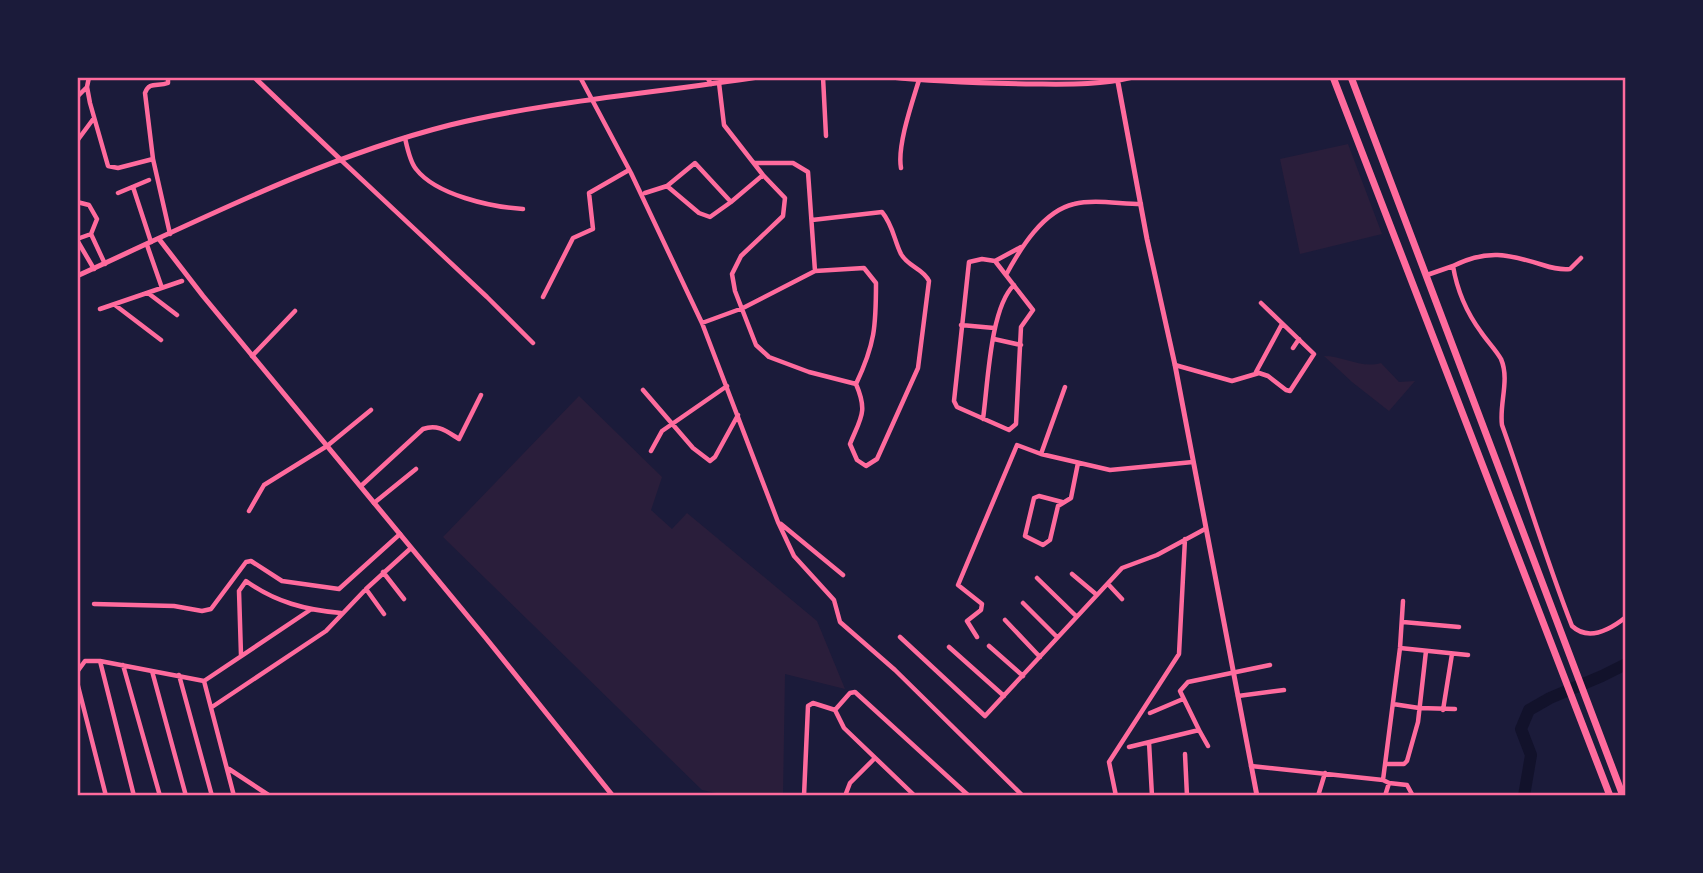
<svg xmlns="http://www.w3.org/2000/svg" width="1703" height="873" font-family="Merriweather,serif">
  <style>
    .green { fill: #2a1e3b }
    .lines { fill: none; stroke-linecap: round; stroke-linejoin: round }
    .river { stroke: #12122b; stroke-width: 12 }
    .minor { stroke: #ff6b9d; stroke-width: 4.5 }
    .tertiary { stroke: #ff6b9d; stroke-width: 5 }
    .trunk { stroke: #ff6b9d; stroke-width: 7 }
    .neatline { fill: none; stroke: #ff6b9d; stroke-width: 2.5 }
  </style>
  <rect width="100%" height="100%" fill="#1b1b3a"/>
  <path class="green" d="M1348,144L1382,234L1300,254L1280,159Z
    M1324,356C1343,356 1362,369 1381,363L1399,382L1415,381L1389,411L1352,382Z
    M579,396L662,477L651,510L672,529L687,513L817,621L845,689L785,674L783,796H730L702,790L443,537Z"/>
  <g class="lines">
    <path class="river" d="M1524,796L1531,755L1521,729L1529,710L1550,698L1602,676L1626,664"/>
    <path class="minor" d="M89,77L87,87L90,103L108,166L118,168L153,159
      M168,77V83C158,87 149,81 145,93L153,159L170,234
      M580,77L631,173L702,323L778,522L794,556L834,600L840,622L895,670L1023,796
      M707,77L711,84
      M823,77L826,136
      M719,83L724,125L763,175L785,198L783,216L741,256L732,274L735,291L756,345L769,357L809,372L856,384
      M77,97L86,88
      M405,138C407,147 410,162 416,169C436,195 491,207 523,209
      M77,141L94,118
      M341,160L487,297L533,343
      M755,163H793L808,172L815,271
      M901,168C897,146 912,103 919,80
      M667,186L699,213L710,217L731,202L763,175
      M133,187L151,242
      M118,193L149,180
      M645,193L667,186L695,163L731,202
      M77,202L89,205L97,219L91,234L77,239
      M91,234L105,264
      M77,240L94,269
      M147,245L162,288
      M995,261L1033,310L1021,327L1016,424L1009,430L957,407L954,401L969,262L982,259L995,261L1021,247
      M1453,266C1487,249 1508,254 1543,265C1552,268 1560,270 1570,269L1581,258
      M1006,275C1020,249 1043,211 1074,204C1094,199 1120,204 1141,204
      M1427,275L1453,266C1457,290 1467,313 1481,332C1487,341 1496,350 1501,359C1510,380 1499,404 1502,425C1526,492 1546,560 1572,626C1589,642 1611,629 1626,617
      M148,293L177,315
      M543,297L573,238L593,229L589,193L629,170
      M115,305L161,340
      M100,309L182,281
      M702,323L743,308L815,271L864,268L876,283C876,326 875,344 856,384C868,412 861,417 850,444L857,460L866,466L877,459L918,368L929,281C923,268 908,267 901,254C894,240 893,225 882,212L812,220
      M961,325L994,328
      M994,339L1021,345
      M1293,348L1299,339
      M252,356L295,311
      M1175,365L1232,381L1259,373L1268,376L1286,390L1290,391L1314,354L1261,303
      M1256,372L1282,324
      M643,390L693,448L710,461L715,457L738,415
      M983,419C988,384 990,308 1014,285
      M651,451L662,431L727,386
      M1041,454L1065,387
      M361,486L423,429C438,424 446,431 459,439L481,395
      M1062,502L1039,496L1034,498L1025,536L1043,545L1050,540L1058,506L1071,498L1078,463
      M374,503L416,469
      M249,511L264,485L327,446L371,410
      M781,524L843,575
      M383,572L404,599
      M1072,574L1097,595
      M1037,578L1076,616
      M1108,584L1122,599
      M366,589L384,614
      M1023,603L1057,637
      M94,604L174,606L202,611L211,609L246,562L251,561L282,581L339,589L400,534
      M1005,620L1040,657
      M1403,622L1459,627
      M900,637L985,716L1122,568L1157,555L1205,529
      M977,637L967,621L981,610L982,604L958,585L1017,445L1041,454L1110,470L1193,462
      M989,646L1023,676
      M949,647L1004,696
      M1400,648L1468,655
      M241,655L239,591L246,581C275,602 306,610 341,613
      M100,661L134,796
      M123,665L160,796
      M152,671L186,796
      M77,672L85,661H100L204,681L310,610
      M179,675L212,796
      M204,681L234,796
      M77,682L106,796
      M1238,696L1284,690
      M1393,704L1419,708L1455,709
      M212,707L326,631L366,589L411,548
      M835,710L844,728L915,796
      M1443,710L1452,654
      M1150,713L1183,699
      M1199,730L1208,746
      M1149,742L1152,796
      M1129,747L1199,730L1180,691L1188,682L1270,665
      M1185,754L1187,796
      M1387,764H1404L1407,761L1418,722L1426,651
      M1251,766L1383,780L1389,783L1407,785L1413,796
      M229,769L270,796
      M1383,780L1400,648L1403,601
      M804,796L808,706L813,703L835,710L850,693L855,692L969,796
      M845,796L850,783L874,759
      M1116,796L1109,762L1179,654L1185,539
      M1318,796L1325,773
      M1385,796L1389,783"/>
    <path class="tertiary" d="M254,77L341,160
      M891,77C936,82 981,83 1026,84C1062,84 1097,86 1133,77
      M1117,77L1147,239L1175,365L1257,796
      M159,239L203,296L485,637L613,796
      M77,276C198,221 320,158 450,125C549,101 657,93 758,77"/>
    <path class="trunk" d="M1333,77L1610,796
      M1351,77L1623,796"/>
  </g>
  <rect width="1703" height="873" fill="none" stroke="#1b1b3a" stroke-width="158"/>
  <rect x="79" y="79" width="1545" height="715" class="neatline"/>
</svg>
